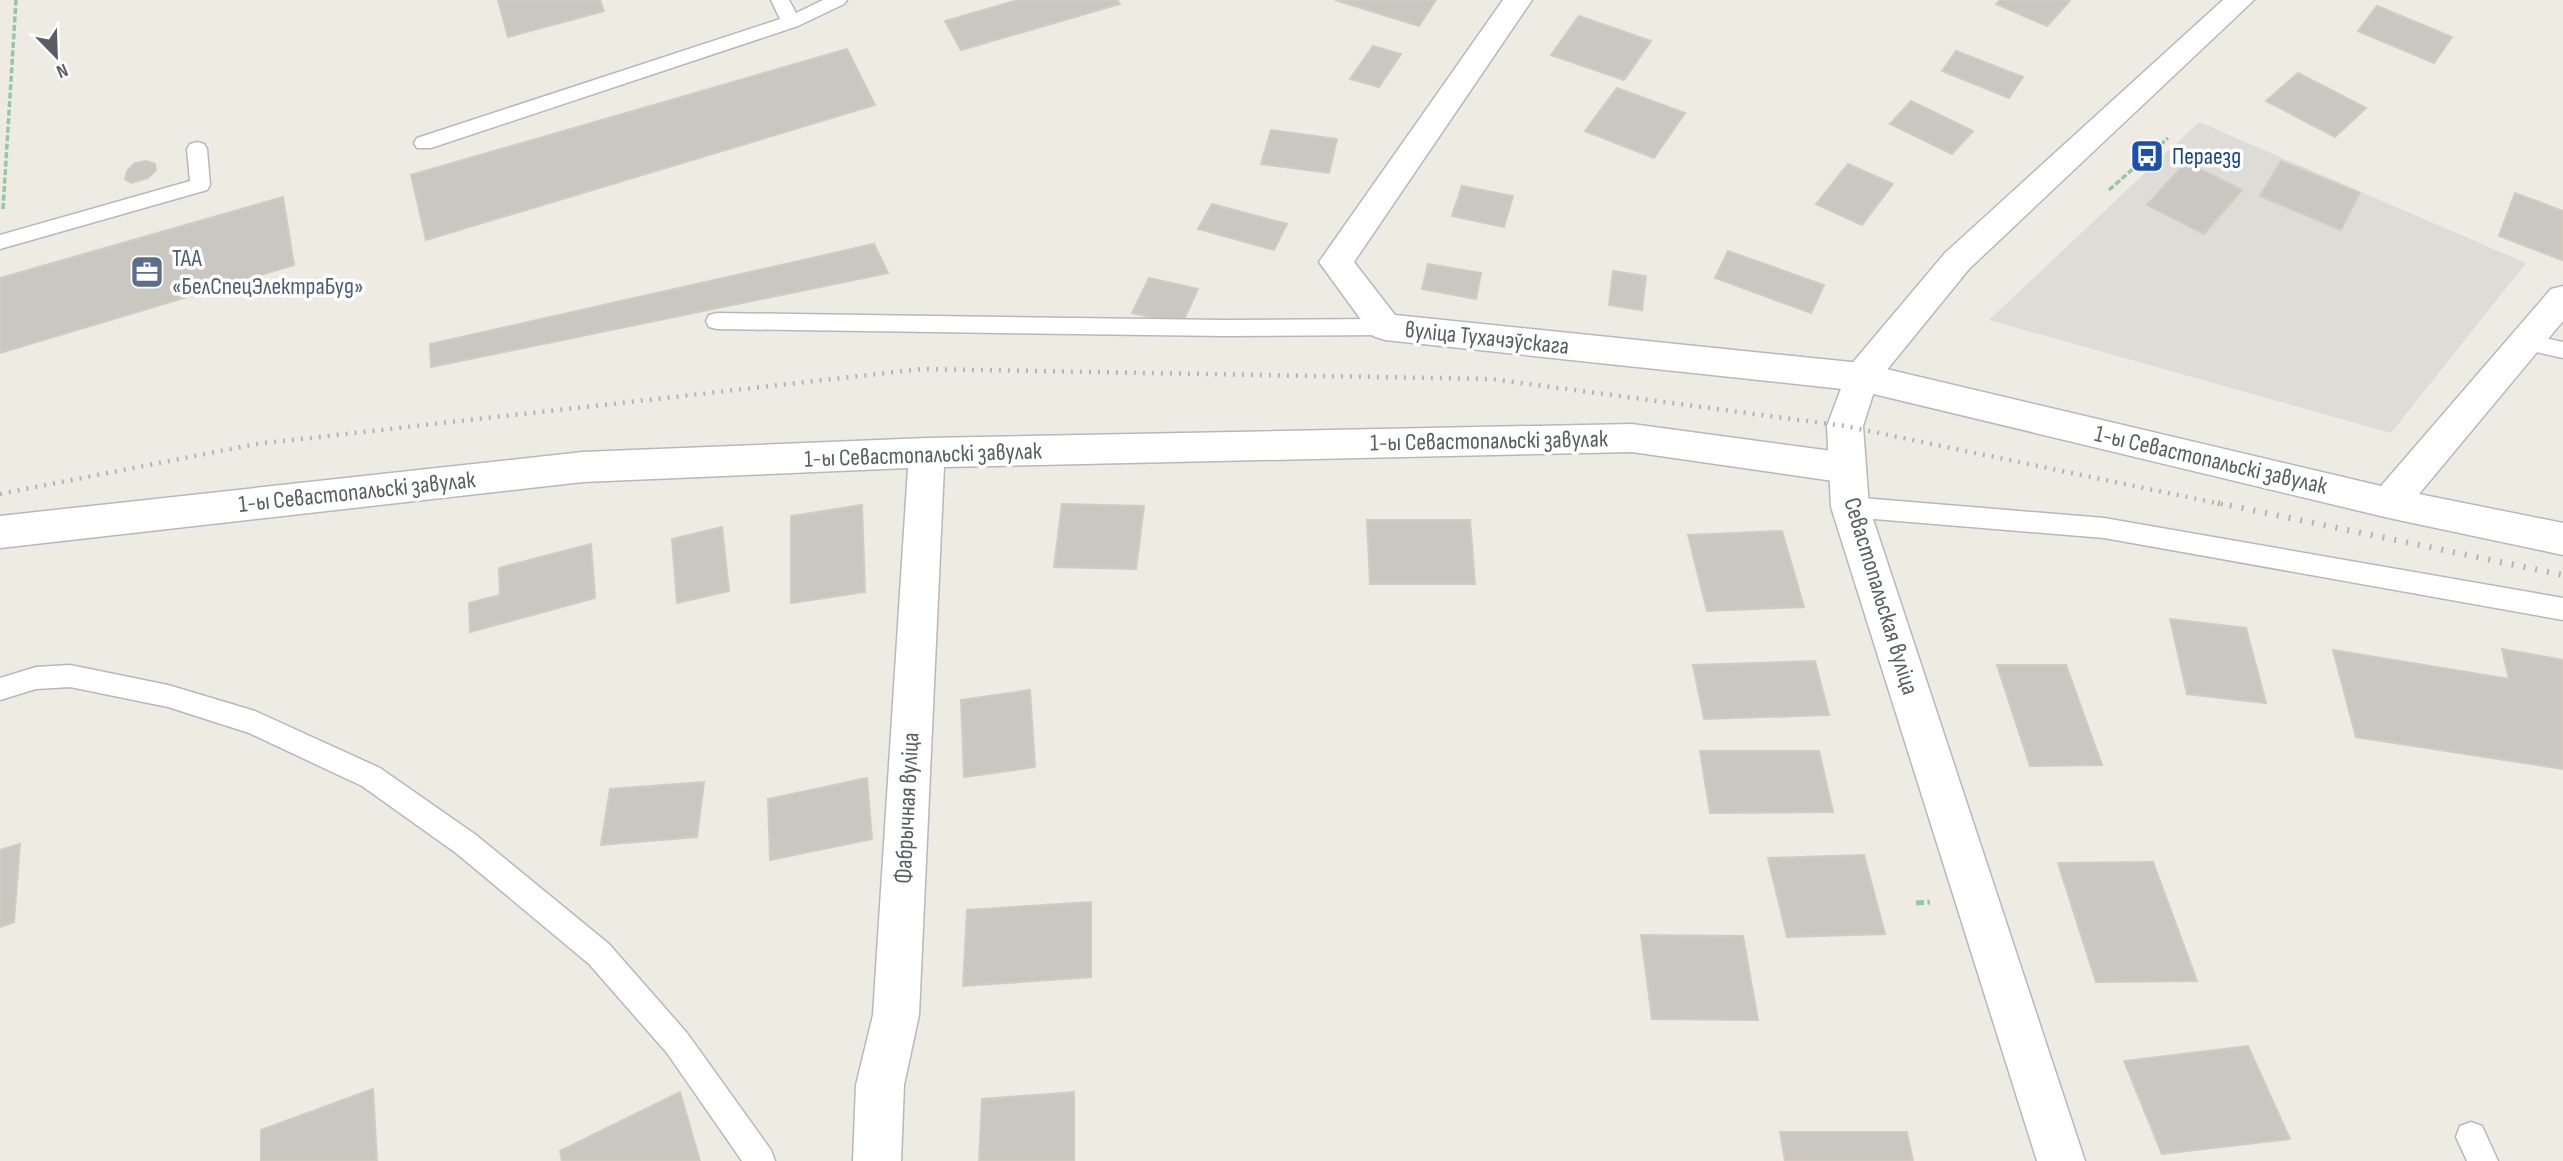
<svg xmlns="http://www.w3.org/2000/svg" width="2563" height="1161" font-family="'Sofia Sans Condensed',sans-serif">
  <style>
    .industrial { fill: #dedcd6 }
    .building { fill: #cac7c1; stroke: #d2ccc0; stroke-width: 2 }
    .lines { fill: none; stroke-linecap: round; stroke-linejoin: round }
    .service-casing { stroke: #b5b8bd; stroke-width: 3 }
    .minor-casing { stroke: #b5b8bd; stroke-width: 3 }
    .tertiary-casing { stroke: #b5b8bd; stroke-width: 3 }
    .path-far1 { stroke: #96c7a4; stroke-width: 3.5; stroke-dasharray: 6 2.5; stroke-linecap: butt }
    .path { stroke: #96c7a4; stroke-width: 5; stroke-dasharray: 8 3.5; stroke-linecap: butt }
    .service { fill: #fff; fill-rule: evenodd }
    .minor { fill: #fff; fill-rule: evenodd }
    .tertiary { fill: #fff; fill-rule: evenodd }
    .rail-far1 { stroke: #b3b4b4; stroke-width: 4.5; stroke-dasharray: 2 7; stroke-linecap: butt }
    .rail { stroke: #b3b4b4; stroke-width: 6; stroke-dasharray: 2 10; stroke-linecap: butt }
    .labels { text-anchor: middle; dominant-baseline: central; stroke-width: 7; stroke-linejoin: round; paint-order: stroke }
    .transit-label { font-size: 24px; fill: #164399; stroke: #fff; text-anchor: start }
    .service-label { font-size: 24px; fill: #4e5e75; stroke: #fff; text-anchor: start }
    .street-label { font-size: 24px; fill: #5a5e63; stroke: #fff }
  </style>
  <rect width="100%" height="100%" fill="#eeebe2"/>
  <path class="industrial" d="M2199,122L2526,263L2391,433L1989,320Z"/>
  <path class="building" d="M498,0H600L604,11L508,37Z
    M1018,0H1117L1120,4L961,50L945,21Z
    M1335,0H1436L1419,26Z
    M2000,0H2069L2070,1L2047,26L1996,4Z
    M2377,6L2452,37L2434,63L2358,31Z
    M1579,16L1651,41L1624,80L1551,55Z
    M1373,46L1401,54L1379,87L1350,79Z
    M847,49L875,105L426,240L411,175Z
    M1956,51L2023,77L2009,98L1942,71Z
    M2298,73L2366,108L2335,137L2266,101Z
    M1617,88L1685,113L1654,158L1585,131Z
    M1911,101L1973,131L1952,154L1890,124Z
    M1271,130L1337,139L1329,173L1261,164Z
    M146,161L155,164L156,170L148,178L131,183L125,179L127,171L135,163Z
    M2281,161L2360,193L2341,230L2260,196Z
    M2186,162L2242,190L2204,234L2147,205Z
    M1848,164L1893,184L1862,225L1816,204Z
    M1462,186L1513,196L1504,227L1452,216Z
    M2515,193L2563,211L2562,260L2499,236Z
    M283,197L294,265L0,353V278Z
    M1212,204L1287,224L1274,250L1198,229Z
    M874,244L888,273L431,367L430,344Z
    M1728,251L1824,285L1811,313L1715,278Z
    M1428,264L1481,273L1476,299L1422,289Z
    M1613,271L1646,276L1642,310L1609,305Z
    M1149,278L1198,289L1182,324L1132,313Z
    M1062,504L1144,506L1136,569L1054,567Z
    M862,505L865,592L791,603V516Z
    M1367,520H1470L1475,584H1370Z
    M722,527L729,591L677,603L672,539Z
    M1782,531L1804,607L1707,611L1688,535Z
    M591,544L595,598L470,632L469,603L500,595L499,568Z
    M2170,619L2246,628L2266,703L2187,694Z
    M2502,649L2563,660V769L2356,737L2333,650L2509,679Z
    M1815,661L1829,715L1704,719L1693,665Z
    M1997,665H2066L2102,765L2030,766Z
    M1030,690L1035,767L964,777L961,700Z
    M1700,751H1819L1833,812L1710,813Z
    M867,778L872,839L770,860L768,799Z
    M704,782L697,837L601,845L610,789Z
    M20,844L14,922L0,927V850Z
    M1864,855L1885,934L1787,937L1768,858Z
    M2153,862L2197,981L2096,982L2058,863Z
    M1091,902V977L963,986L967,910Z
    M1641,935L1743,936L1758,1020L1652,1019Z
    M2248,1046L2290,1139L2162,1154L2124,1061Z
    M373,1089L377,1161H261V1130Z
    M680,1092L700,1161H562L560,1151Z
    M1074,1092V1161H979L982,1099Z
    M1780,1132H1907L1913,1161H1785Z"/>
  <g class="lines">
    <defs>
      <path id="service" d="M771,0H789L796,13L823,0H847L844,4L798,26L431,148H417L414,143L417,138L780,19Z
        M197,142L204,144L207,149L210,185L207,190L0,249V235L190,181L187,149L190,144Z
        M717,313L1224,320L1385,319L1393,321L1396,327L1393,333L1385,335L1224,336L717,329L709,327L706,321L709,315Z
        M2526,334L2563,342V358L2518,348L2515,342L2518,336Z
        M1850,497L2104,518L2563,598V620L2104,538L1850,517L1842,514L1838,507L1842,500Z
        M70,665L168,685L255,711L380,768L476,835L609,944L687,1033L771,1150L775,1161H742L667,1053L589,964L456,853L362,786L249,733L168,707L70,687L36,689L0,700V678L36,667Z
        M2471,1122L2482,1126L2498,1161H2467L2456,1137L2460,1126Z"/>
      <path id="minor" d="M1503,0H1532L1354,262L1395,315L1861,363L2381,486L2551,289L2563,286V321L2419,494L2563,523V555L2389,518L1861,391L1385,340L1373,336L1319,262Z
        M1632,424L1847,453L1860,458L1865,468L1860,478L1847,483L1632,452L944,467L919,1015L904,1085L901,1161H853L856,1085L873,1015L908,468L583,482L0,548V516L583,452L927,438Z"/>
      <path id="tertiary" d="M2223,0H2254L1969,269L1877,382L1863,426L1869,507L2085,1161H2037L1831,507L1827,426L1849,367L1945,253Z"/>
    </defs>
    <use href="#service" class="service-casing"/>
    <use href="#minor" class="minor-casing"/>
    <use href="#tertiary" class="tertiary-casing"/>
    <path class="path-far1" d="M2132,148L2147,156
      M2109,190L2168,138
      M3,209L16,0"/>
    <path class="path" d="M1916,903L1930,902"/>
    <use href="#service" class="service"/>
    <use href="#minor" class="minor"/>
    <use href="#tertiary" class="tertiary"/>
    <path class="rail-far1" d="M0,494L256,444L922,369L1491,379L1845,426L2226,505"/>
    <path class="rail" d="M2218,503L2563,575"/>
  </g>
  <defs>
    <symbol id="bus-square" viewBox="-11 -11 22 22"><rect x="-9" y="-9" width="18" height="18" rx="4" fill="#1a4fb4" stroke="#fff"/><path d="M-5-6H5V4H4V6H2V4H-2V6H-4V4H-5ZM-3.5-4V0h7V-4ZM-3.5 1.2v1.5H-2V1.2ZM2 1.2v1.5H3.5V1.2Z" fill="#fff"/></symbol>
    <symbol id="office-square" viewBox="-11 -11 22 22"><rect x="-9" y="-9" width="18" height="18" rx="4" fill="#5c6f8a" stroke="#fff"/><path d="M-6-3h4V-5.5h4V-3h4V5H-6ZM-1-4.5V-3h2v-1.5ZM-6 0V1H6V0Z" fill="#fff"/></symbol>
  </defs>
  <g fill-rule="evenodd">
    <use href="#bus-square" x="2128" y="137" width="38" height="38"/>
    <use href="#office-square" x="128" y="253" width="38" height="38"/>
  </g>
  <g class="labels">
    <g class="transit-label">
      <text x="2172" y="156">Пераезд</text>
    </g>
    <g class="service-label">
      <text x="172" y="258">ТАА<tspan x="172" dy="28">«БелСпецЭлектраБуд»</tspan></text>
    </g>
    <g class="street-label">
      <text transform="translate(1487 338) rotate(6)">вуліца Тухачэўскага</text>
      <text transform="translate(1489 441) rotate(-1)">1-ы Севастопальскі завулак</text>
      <text transform="translate(923 455) rotate(-2)">1-ы Севастопальскі завулак</text>
      <text transform="translate(2211 460) rotate(13)">1-ы Севастопальскі завулак</text>
      <text transform="translate(357 492) rotate(-6)">1-ы Севастопальскі завулак</text>
      <text transform="translate(1881 596) rotate(73)">Севастопальская вуліца</text>
      <text transform="translate(907 808) rotate(-87)">Фабрычная вуліца</text>
    </g>
  </g>
  <g transform="translate(56 56) rotate(157)" stroke="#ffffff" stroke-width="5" paint-order="stroke">
  <path d="M0-5L12 26L0 18L-12 26Z" fill="#5a5e63"/>
  <text y="-10" font-size="19" font-weight="bold" text-anchor="middle" fill="#5a5e63">N</text>
  </g>
</svg>
